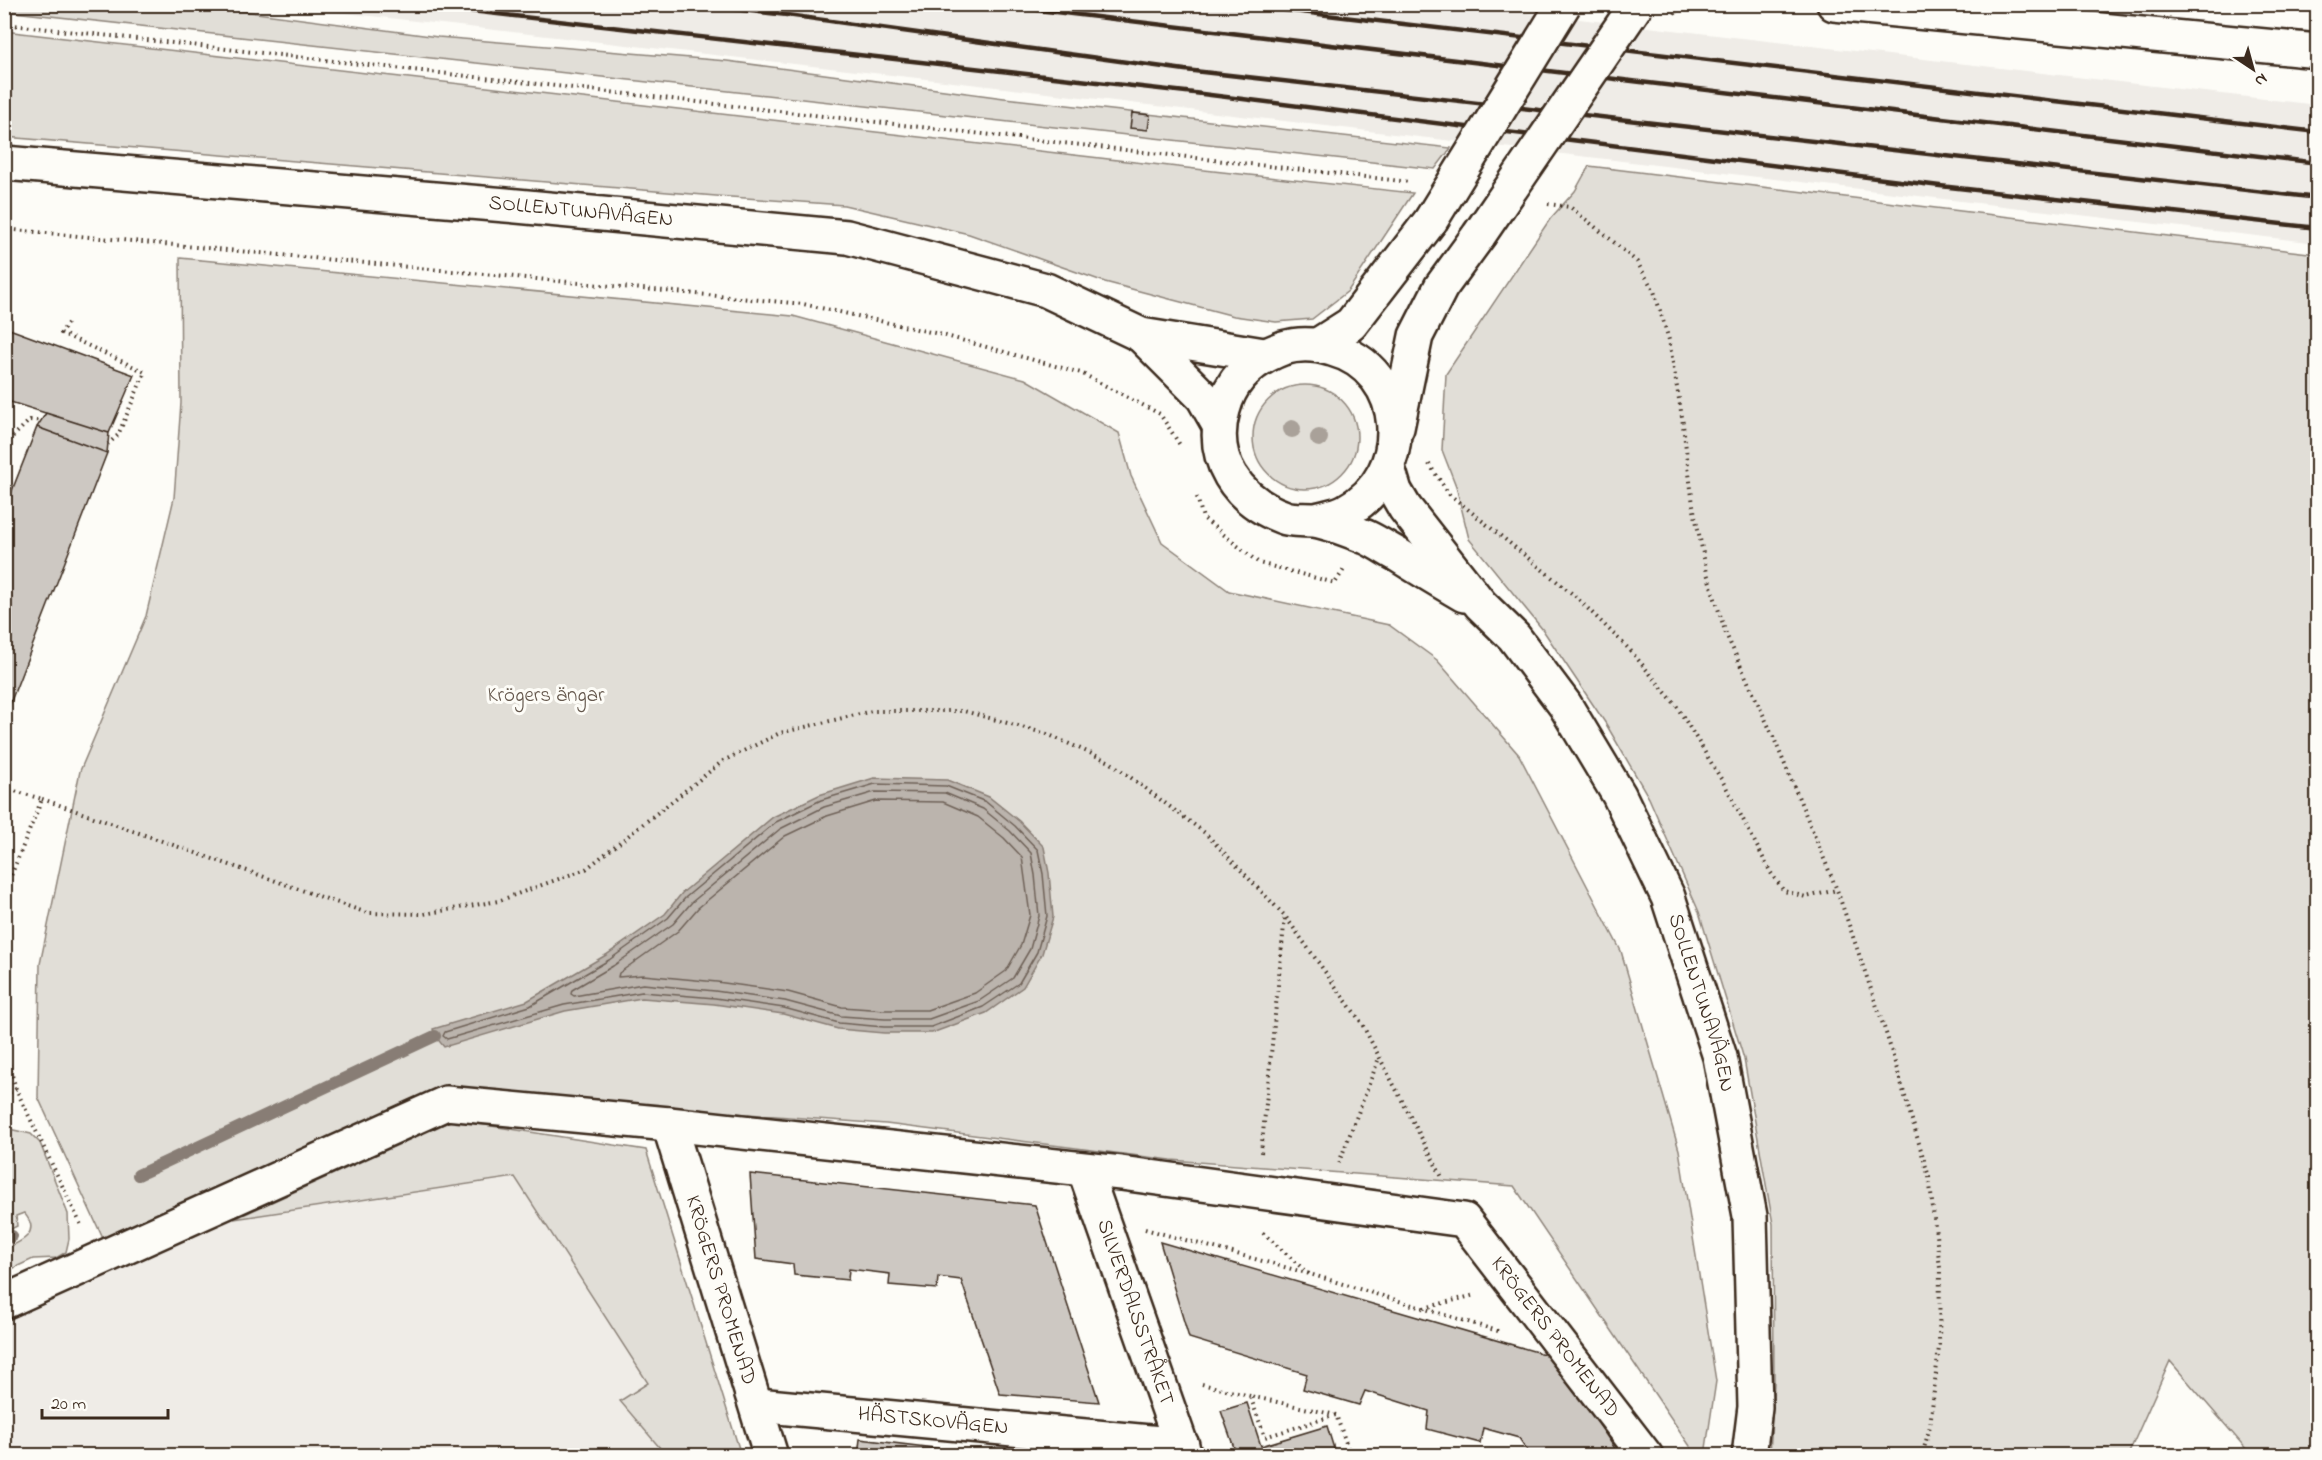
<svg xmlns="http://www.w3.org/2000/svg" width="2322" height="1460" font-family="'Indie Flower',sans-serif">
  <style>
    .built { fill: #efece7 }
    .green { fill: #e1ded7; stroke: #8e847a; stroke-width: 1.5 }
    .water { fill: #bbb4ad; stroke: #887d74; stroke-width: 1.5 }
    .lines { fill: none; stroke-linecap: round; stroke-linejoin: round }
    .shore { stroke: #6e6157; stroke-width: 1.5 }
    .stream { stroke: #887d74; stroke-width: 12 }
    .building { fill: #cdc8c2; stroke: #3b2a1e; stroke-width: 1.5 }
    .minor-casing { stroke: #3b2a1e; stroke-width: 38 }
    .path { stroke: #3b2a1e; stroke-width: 4; stroke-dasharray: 1.5 4.5; stroke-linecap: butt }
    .minor { stroke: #fdfcf7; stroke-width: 33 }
    .rail { stroke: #3b2a1e; stroke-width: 4.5 }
    .minor-bridge-casing { stroke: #3b2a1e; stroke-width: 38; stroke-linecap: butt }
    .path-bridge { stroke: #3b2a1e; stroke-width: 4; stroke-dasharray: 1.5 4.5; stroke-linecap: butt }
    .minor-bridge { stroke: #fdfcf7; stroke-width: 33 }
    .tree { fill: #a9a199 }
    .labels { text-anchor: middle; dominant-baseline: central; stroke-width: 6; stroke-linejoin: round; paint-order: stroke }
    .street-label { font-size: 21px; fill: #3b2a1e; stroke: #fdfcf7 }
    .park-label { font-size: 21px; fill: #64574c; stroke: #fdfcf7 }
  </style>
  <rect width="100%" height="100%" fill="#fdfcf7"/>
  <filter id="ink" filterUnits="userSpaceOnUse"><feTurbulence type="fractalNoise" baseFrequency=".0167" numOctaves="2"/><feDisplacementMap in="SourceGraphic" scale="12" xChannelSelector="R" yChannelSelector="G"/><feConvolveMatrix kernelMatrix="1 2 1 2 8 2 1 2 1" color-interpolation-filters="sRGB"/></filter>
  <g filter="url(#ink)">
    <path class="built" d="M274,5H1459L2317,105V243L979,85Z
      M515,1177L648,1384L620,1401L666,1455H5L4,1314L50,1293L234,1219Z"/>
    <path class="green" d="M5,4L196,5L438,37L727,61L1004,98L1451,148L1435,169L5,11Z
      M4,31L1204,170L1413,193L1348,291L1312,319L1276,322L1234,316L1105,282L969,234L844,205L716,196L5,137Z
      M1589,166L2317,254V1455H2246L2248,1451L2170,1361L2128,1455H1770L1774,1382L1773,1224L1744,1059L1699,912L1649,798L1606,724L1543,630L1469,539L1456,486L1442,450L1446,374L1550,219L1575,191Z
      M180,258L793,316L1025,379L1119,433L1131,476L1162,542L1229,591L1389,625L1437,660L1519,755L1621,951L1679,1150L1716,1381L1705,1455H1696L1514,1186L1171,1160L886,1124L442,1092L106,1245L38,1097L40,964L80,771L146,616L174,498L181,403Z
      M1253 437a52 52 0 1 1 104 0a52 52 0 1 1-104 0Z
      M453,1120L646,1150L741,1455H666L620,1401L648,1383L515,1177L234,1219Z
      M5,1128L31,1134L40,1143L68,1214L69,1239L66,1252L56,1258L33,1259L5,1272V1249C21,1242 42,1233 24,1213L16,1216L17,1226L5,1232Z"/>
    <path class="water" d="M874,778L947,780L989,797L1019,821L1044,847L1049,873L1053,917L1042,954L1023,987L986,1013L932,1033H884L838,1029L783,1014L714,1004L642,998L565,1011L444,1047L435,1036L433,1029L527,1001L606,955L665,914L682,893L773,817L819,795Z"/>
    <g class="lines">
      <path class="shore" d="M875,784L946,786L986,802L1015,826L1038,850L1043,874L1047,916L1037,952L1019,983L983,1007L931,1027H884L839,1023L784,1008L715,998L642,992L564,1005L447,1039L443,1036L445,1032L530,1006L609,960L668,918L686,897L776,822L821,800Z
        M875,792L945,793L983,809L1010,831L1031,853L1035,875L1039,916L1030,949L1013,978L979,1001L929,1019H885L841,1016L785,1001L715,991L643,984L574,996L571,994L572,990L613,966L673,924L692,902L780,829L824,807Z
        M876,801L943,802L978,817L1004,838L1022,857L1030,915L1021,945L1006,971L975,993L927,1010H885L842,1007L788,992L717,982L643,975L618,977L619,973L678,931L698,908L785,836L827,816Z"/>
      <path class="stream" d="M138,1175L435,1036
        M4,1240L12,1236"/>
    </g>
    <path class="building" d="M1132,113L1150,115L1148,130L1130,128Z
      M4,327L134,375L109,433L4,400Z
      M46,413L109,433L107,453L37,427Z
      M37,427L107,453L6,714L4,713V511Z
      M750,1174L1035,1205L1099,1402L1000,1394L961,1280L938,1277L937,1289L889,1285L890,1274L849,1269L848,1280L794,1275L793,1264L756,1259Z
      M1160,1242L1554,1357L1620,1456H1531L1519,1438L1483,1428L1480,1443L1427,1429L1429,1411L1365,1391L1359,1405L1303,1389L1307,1374L1189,1338Z
      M1247,1403L1261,1446L1327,1426L1335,1452L1325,1456H1237L1221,1411Z
      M860,1439L942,1449L941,1456H858Z"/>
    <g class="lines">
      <defs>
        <g id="minor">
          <path d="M1834,4L2318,51"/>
          <path id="s1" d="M4,163L506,205L847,237L1046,290L1141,335L1264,355"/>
          <path d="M1141,335L1203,397L1219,425"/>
          <path d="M1318,345L1351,324L1431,220"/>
          <path d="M1397,428L1416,336L1441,287L1479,235"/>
          <path id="s2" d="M1388,468L1395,491L1405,508L1481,605L1514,637L1565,705L1619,795L1668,897L1720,1057L1750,1216L1755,1407L1749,1456"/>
          <path d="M1316,520C1325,517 1337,516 1346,511C1415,475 1409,370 1332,349C1316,344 1299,343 1283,348C1253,359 1231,378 1223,410C1209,459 1237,500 1283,517C1292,521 1304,519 1314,520C1331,523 1351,531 1366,537C1377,542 1387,549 1398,555C1420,569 1442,582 1464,595"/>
          <path id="s3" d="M669,1124L771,1456"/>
          <path id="s4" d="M1085,1171L1185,1456"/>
          <path id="s5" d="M4,1302L446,1103L669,1124L1121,1173L1464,1220L1646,1456"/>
          <path id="s6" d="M757,1405L1182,1445"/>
        </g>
      </defs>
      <use href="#minor" class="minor-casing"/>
      <path class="path" d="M4,24L1410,182
        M1548,204L1570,207L1609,238L1637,262L1654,291L1669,340L1682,417L1693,505L1707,573L1726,634L1773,736L1837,890L1887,1036L1929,1177L1940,1268L1939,1347L1930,1426L1922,1456
        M4,229L803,304L939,334L1081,373L1160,414L1180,445
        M68,323L61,333L145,372L118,435L108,444
        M4,445L30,420L40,421
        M1429,464L1449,494L1575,596L1630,650L1676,705L1726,787L1771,873L1784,891L1806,897L1837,890
        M1197,497L1203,518L1259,563L1335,583L1345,568
        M4,788L42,799L4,893
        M42,799L367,913L424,914L498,901L586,869L723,761L780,733L872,711H964L1047,734L1110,762L1205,833L1285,916L1361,1022L1443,1179
        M4,1047L16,1089L81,1225
        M4,1095L16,1089
        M1261,1153L1285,916
        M1339,1163L1379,1058
        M1145,1229L1310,1274L1501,1332
        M1263,1233L1309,1274
        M1424,1308L1475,1295
        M1202,1384L1250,1396
        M1336,1415L1250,1396L1265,1437L1336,1415L1350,1454"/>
      <use href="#minor" class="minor"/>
      <path class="rail" d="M409,4L1186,92L1940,186L2318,228
        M690,4L787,15L1185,70L2318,198
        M988,4L2318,163
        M1234,4L2318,132"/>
      <defs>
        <path id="minor-bridge" d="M1431,220L1564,4
          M1479,235L1637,4"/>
      </defs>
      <use href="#minor-bridge" class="minor-bridge-casing"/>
      <path class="path-bridge" d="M1675,14L1681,4"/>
      <use href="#minor-bridge" class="minor-bridge"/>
    </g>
    <g class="tree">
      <circle cx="1292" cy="429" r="9"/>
      <circle cx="1319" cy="438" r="9"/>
    </g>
  </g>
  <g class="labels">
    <g class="street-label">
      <text stroke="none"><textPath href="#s1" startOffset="579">SOLLENTUNAVÄGEN</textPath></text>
      <text stroke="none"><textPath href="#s2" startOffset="627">SOLLENTUNAVÄGEN</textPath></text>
      <text stroke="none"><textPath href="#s3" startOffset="174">KRÖGERS PROMENAD</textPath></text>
      <text stroke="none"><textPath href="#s4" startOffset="150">SILVERDALSSTRÅKET</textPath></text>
      <text stroke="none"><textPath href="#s5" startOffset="1658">KRÖGERS PROMENAD</textPath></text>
      <text stroke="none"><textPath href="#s6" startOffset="177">HÄSTSKOVÄGEN</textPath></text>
    </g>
    <g class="park-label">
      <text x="546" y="696">Krögers ängar</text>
    </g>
  </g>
  <rect width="2322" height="1460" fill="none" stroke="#fdfcf7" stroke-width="24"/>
  <rect x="12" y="12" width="2298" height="1436" fill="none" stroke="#3b2a1e" stroke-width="2" filter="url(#ink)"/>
  <g transform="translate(2253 69) rotate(144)" stroke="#fdfcf7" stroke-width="4.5" paint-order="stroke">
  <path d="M0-4.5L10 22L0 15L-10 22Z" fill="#3b2a1e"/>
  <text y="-9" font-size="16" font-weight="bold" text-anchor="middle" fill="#3b2a1e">N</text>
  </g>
  <path d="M42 1409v9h126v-9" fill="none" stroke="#3b2a1e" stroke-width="3"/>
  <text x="51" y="1409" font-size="18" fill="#3b2a1e" stroke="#fdfcf7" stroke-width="4.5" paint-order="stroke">20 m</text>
</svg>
